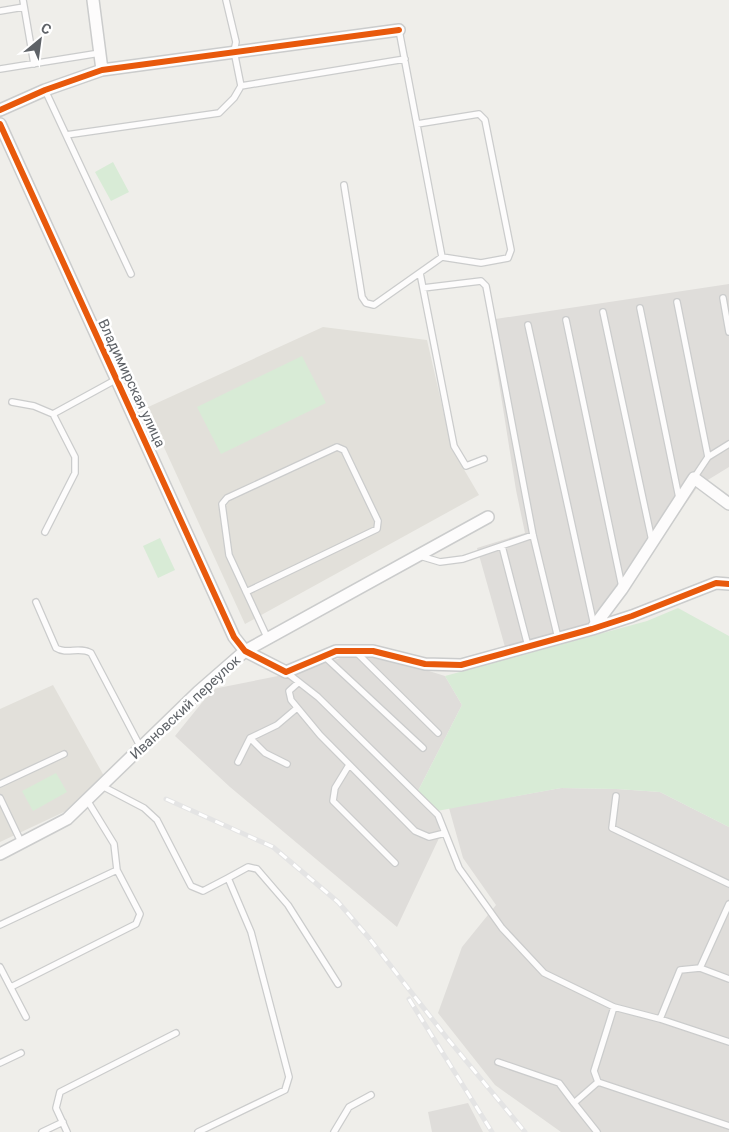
<svg xmlns="http://www.w3.org/2000/svg" width="729" height="1132" font-family="Roboto,sans-serif">
  <style>
    .industrial { fill: #dfddda }
    .education { fill: #e2e0da }
    .green { fill: #d8ebd6 }
    .lines { fill: none; stroke-linecap: round; stroke-linejoin: round }
    .lane-casing { stroke: #cbcccc; stroke-width: 8 }
    .street-casing { stroke: #cbcccc; stroke-width: 14 }
    .lane { stroke: #fdfcfc; stroke-width: 5.5 }
    .street { stroke: #fdfcfc; stroke-width: 11 }
    .rail-casing { stroke: #e4e4e4; stroke-width: 5 }
    .rail { stroke: #fff; stroke-width: 3; stroke-dasharray: 9; stroke-linecap: butt }
    .cycleway-casing { stroke: #fff; stroke-width: 9 }
    .cycleway { stroke: #e8590c; stroke-width: 6 }
    .labels { text-anchor: middle; dominant-baseline: central; stroke-width: 5; stroke-linejoin: round; paint-order: stroke }
    .street-label { font-size: 14px; fill: #5f6368; stroke: #fff }
  </style>
  <rect width="100%" height="100%" fill="#efeeea"/>
  <path class="industrial" d="M729,284V467L698,486L614,607L589,625L505,647L477,548L525,533L516,490L489,320Z
    M346,656L387,658L445,676L462,705L418,791L437,811L440,836L397,927L230,787L175,736L213,689L298,672Z
    M561,788L617,789L660,792L729,827V1132H561L495,1085L438,1013L462,947L496,905L463,858L449,808Z
    M468,1103L483,1132H432L428,1112Z"/>
  <path class="education" d="M323,327L427,340L452,449L479,495L245,624L146,408Z
    M53,685L104,776L66,811L0,842V709Z"/>
  <path class="green" d="M113,162L129,192L111,201L95,172Z
    M302,356L326,403L221,454L197,407Z
    M160,538L175,570L158,578L143,546Z
    M678,608L729,636V827L660,792L617,789L561,788L437,811L418,791L462,705L445,676L647,621Z
    M56,773L67,792L33,811L22,791Z"/>
  <g class="lines">
    <defs>
      <path id="lane" d="M23,0L34,64
        M226,0L236,42L234,51L241,86
        M0,11L24,7
        M399,30L442,257L481,263L508,258L511,250L485,120L479,114L417,124
        M0,69L100,53
        M45,90L131,274
        M66,135L219,113L234,98L241,86L405,59
        M344,185L362,297L366,303L374,305L442,257
        M420,273L454,446L466,466L484,459
        M423,288L481,281L486,286L533,535L558,638
        M723,298L729,332
        M677,302L708,457
        M640,308L679,498
        M603,312L652,541
        M566,320L622,587
        M528,325L593,621L595,625
        M12,402L34,406L53,414L117,379
        M694,478L708,457L729,444
        M45,532L75,473V457L53,414
        M502,546L528,646
        M420,556L440,562L463,559L533,535
        M246,592L377,529L378,521L344,450L337,447L227,498L222,504L229,555L267,637
        M36,602L56,648C67,655 79,646 91,653L141,748
        M356,652L438,733
        M324,656L423,748
        M286,672L318,697L438,815L459,868L502,928L544,973L614,1007L660,1019L680,970L700,968L729,904
        M299,682L289,691L291,700L320,735L415,831L429,837L445,833
        M250,738L265,753L287,764
        M238,762L250,738L277,725L297,708
        M349,765L335,788L333,801L395,863
        M0,784L64,754
        M102,786L144,808L157,820L191,886L203,891L228,878L251,932L289,1077L285,1090L198,1132
        M616,796L612,828L729,884
        M0,798L22,844
        M87,800L114,844L117,870
        M228,878L248,867L257,869L288,905L338,984
        M0,925L117,870L140,914L136,924L11,987
        M0,967L26,1017
        M700,968L729,979
        M614,1007L594,1071L598,1082L729,1126
        M660,1019L729,1042
        M498,1062L559,1083L574,1103
        M0,1063L21,1053
        M42,1132L63,1122
        M67,1132L56,1108L60,1092L176,1033
        M334,1132L349,1107L371,1095
        M597,1132L574,1103L598,1082"/>
      <path id="street" d="M93,0L102,70
        M0,110L45,90L102,70L399,30
        M0,124L234,637L245,651L286,672L336,651H373L425,664L461,665L592,629L632,616L716,583L729,584
        M592,629L622,589L694,478L729,504
        M0,854L67,819L198,692L245,651L488,517"/>
    </defs>
    <use href="#lane" class="lane-casing"/>
    <use href="#street" class="street-casing"/>
    <use href="#lane" class="lane"/>
    <use href="#street" class="street"/>
    <defs>
      <path id="rail" d="M166,799L273,847L338,902L369,938L447,1038L525,1132
        M409,999L492,1132"/>
    </defs>
    <use href="#rail" class="rail-casing"/>
    <use href="#rail" class="rail"/>
    <defs>
      <path id="cycleway" d="M0,110L45,90L102,70L399,30
        M0,124L234,637L245,651L286,672L336,651H373L425,664L461,665L592,629L632,616L716,583L729,584"/>
    </defs>
    <use href="#cycleway" class="cycleway-casing"/>
    <use href="#cycleway" class="cycleway"/>
  </g>
  <g class="labels">
    <g class="street-label">
      <text transform="translate(132 383) rotate(65)">Владимирская улица</text>
      <text transform="translate(185 707) rotate(-43)">Ивановский переулок</text>
    </g>
  </g>
  <g transform="translate(40 40) rotate(29)" stroke="#ffffff" stroke-width="4" paint-order="stroke">
  <path d="M0-4L9 19L0 12L-9 19Z" fill="#5f6368"/>
  <text y="-8" font-size="14" font-weight="bold" text-anchor="middle" fill="#5f6368">С</text>
  </g>
</svg>
